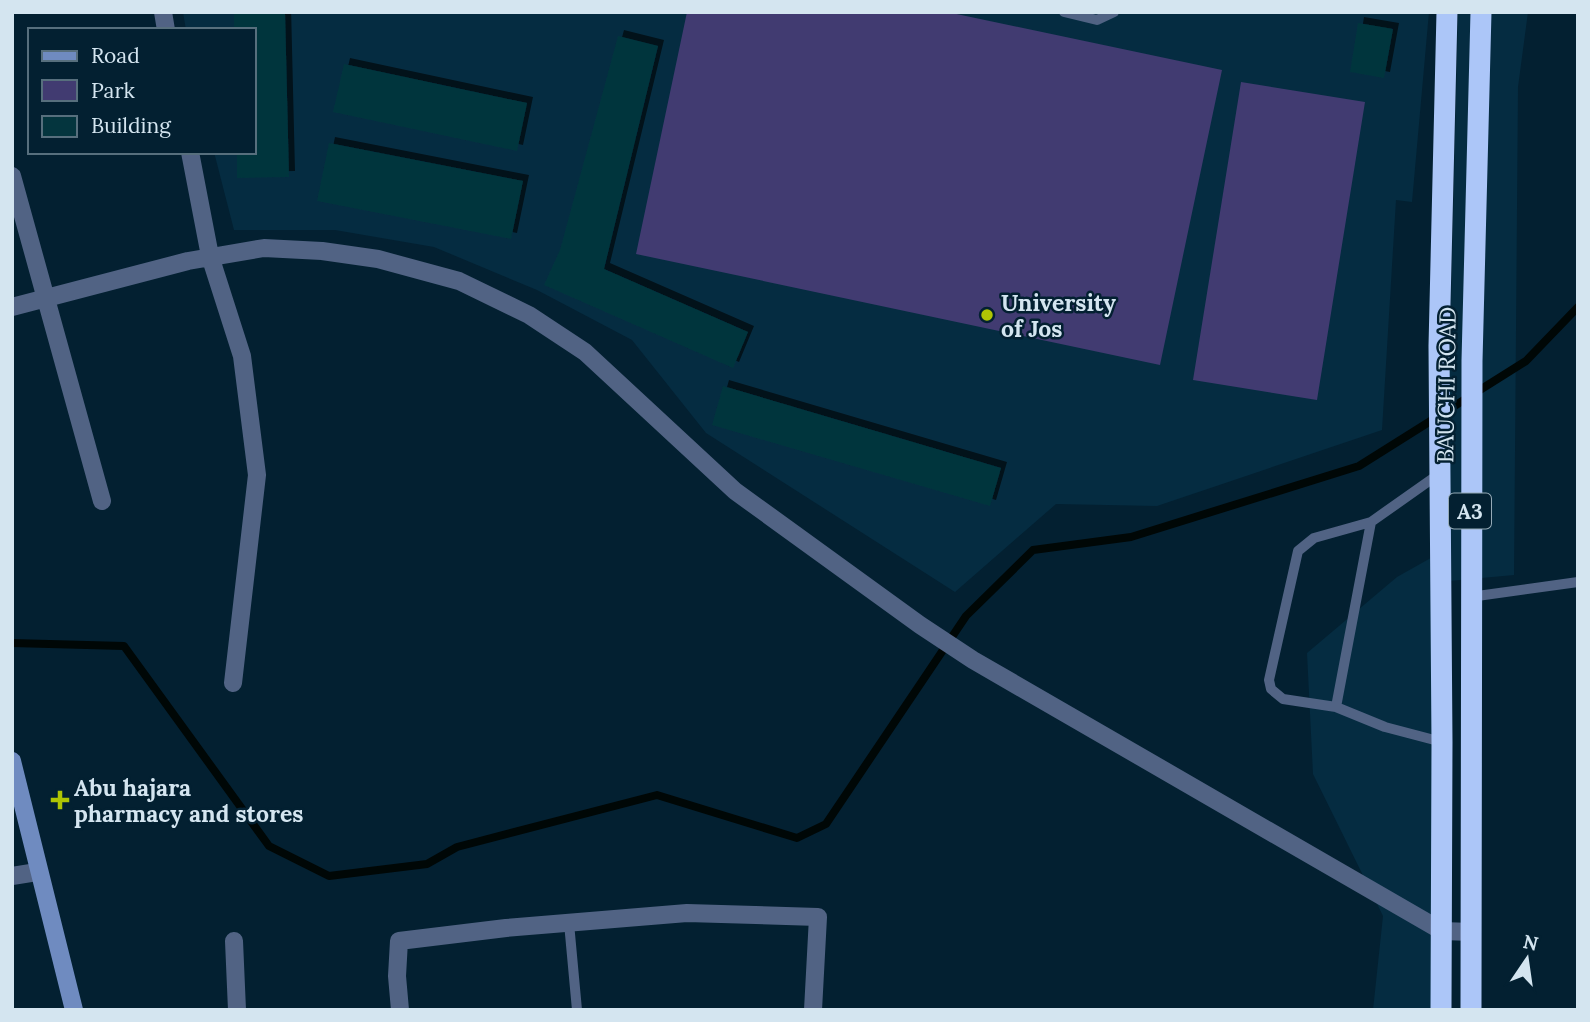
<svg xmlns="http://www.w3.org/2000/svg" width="1590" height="1022" font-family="Lora,serif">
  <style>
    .built { fill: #052c41 }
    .green { fill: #413b71 }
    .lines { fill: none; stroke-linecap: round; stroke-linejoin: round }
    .stream { stroke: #000706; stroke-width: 8 }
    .building { fill: #04353e; filter: url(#shadow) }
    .lane { stroke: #516384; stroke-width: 10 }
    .street { stroke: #516384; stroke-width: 18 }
    .secondary { stroke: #6f8bc0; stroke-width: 18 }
    .highway { stroke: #acc6f8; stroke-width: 21 }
    .poi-dot { fill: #afc504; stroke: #032031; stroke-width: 2.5 }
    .labels { text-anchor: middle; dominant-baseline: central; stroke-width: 5; stroke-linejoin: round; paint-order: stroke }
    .shield { fill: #032031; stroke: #95aab7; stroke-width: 2 }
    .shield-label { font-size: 21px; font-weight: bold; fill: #d4e5f0 }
    .poi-label { font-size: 23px; font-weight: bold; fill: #d4e5f0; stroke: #032031; text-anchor: start }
    .street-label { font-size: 23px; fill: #d4e5f0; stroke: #032031 }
  </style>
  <defs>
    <filter id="shadow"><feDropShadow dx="6" dy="-6" stdDeviation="0" flood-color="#0009"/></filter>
  </defs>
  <rect width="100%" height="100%" fill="#032031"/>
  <path class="built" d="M183,12H1429L1412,202L1396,200L1382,430L1157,506L1056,504L955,592L706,433L632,340L537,290L434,247L335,230H234L214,152H254V30H186Z
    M1458,12H1528L1518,87L1514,575L1449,581L1447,1010H1373L1383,916L1313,774L1307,653L1397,577L1445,550Z"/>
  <path class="green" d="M687,12H947L1222,70L1160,365L636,254Z
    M1241,82L1365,102L1317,400L1193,380Z"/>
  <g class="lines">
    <path class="stream" d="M12,643L124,646L269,846L329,876L427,864L457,847L657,795L797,838L826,824L966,616L1033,550L1131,537L1359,466L1526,361L1578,307"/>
  </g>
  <path class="building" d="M234,12H285L289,177L237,178V152H254V30H234Z
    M1358,23L1393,29L1384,78L1350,72Z
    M618,36L658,46L604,269L748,332L733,368L544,285L560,250Z
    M344,64L527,103L517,151L333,112Z
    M329,143L523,181L511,239L317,201Z
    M723,386L1001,468L990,506L712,425Z"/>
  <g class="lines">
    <path class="lane" d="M1064,12L1097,20L1114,12
      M1439,474L1371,522L1336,707L1385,727L1442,742
      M1470,597L1578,582
      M1336,707L1283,699L1271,689L1269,680L1298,551L1314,538L1371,522
      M569,923L577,1010"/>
    <path class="street" d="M163,12L166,30
      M190,152L210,256L242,356L257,475L233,683
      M12,176L102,501
      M12,307L188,261L264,248L322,251L378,259L459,281L529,315L585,352L735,491L920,625L973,660L1442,931L1472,932
      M12,876L37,872
      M234,941L237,1010
      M400,1010L397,976L399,941L506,928L687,913L818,917L813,1010"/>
    <path class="secondary" d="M12,761L74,1010"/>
    <path class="highway" d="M1441,1010L1442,742L1439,346L1447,12
      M1471,1010L1472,361L1481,12"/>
  </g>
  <g class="poi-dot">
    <circle cx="987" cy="315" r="7"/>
    <path d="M56.5 789.5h7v7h7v7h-7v7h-7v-7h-7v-7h7z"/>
  </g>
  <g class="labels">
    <rect class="shield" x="1449" y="493.5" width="42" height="35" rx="5"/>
    <g class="shield-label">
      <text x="1470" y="511">A3</text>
    </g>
    <g class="poi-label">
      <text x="1001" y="302">University<tspan x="1001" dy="26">of Jos</tspan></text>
      <text x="74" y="787">Abu hajara<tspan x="74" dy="26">pharmacy and stores</tspan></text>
    </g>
    <g class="street-label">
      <text transform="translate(1446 385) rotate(-89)">BAUCHI ROAD</text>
    </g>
  </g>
  <rect width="1590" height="1022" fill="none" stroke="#d4e5f0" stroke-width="28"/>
  <rect x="28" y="28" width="228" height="126" fill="#032031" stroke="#576f7d" stroke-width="2"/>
  <rect x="42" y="51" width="35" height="10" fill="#6f8bc0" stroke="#576f7d" stroke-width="2"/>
  <text x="91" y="63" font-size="21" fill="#d4e5f0">Road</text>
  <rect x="42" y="80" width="35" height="21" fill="#413b71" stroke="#576f7d" stroke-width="2"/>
  <text x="91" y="98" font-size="21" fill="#d4e5f0">Park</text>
  <rect x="42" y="116" width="35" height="21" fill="#04353e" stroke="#576f7d" stroke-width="2"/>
  <text x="91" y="133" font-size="21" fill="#d4e5f0">Building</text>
  <g transform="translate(1527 959) rotate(13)" stroke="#032031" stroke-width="5" paint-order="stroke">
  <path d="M0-5L12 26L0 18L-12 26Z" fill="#d4e5f0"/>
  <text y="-10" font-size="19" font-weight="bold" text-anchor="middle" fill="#d4e5f0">N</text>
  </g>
</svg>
